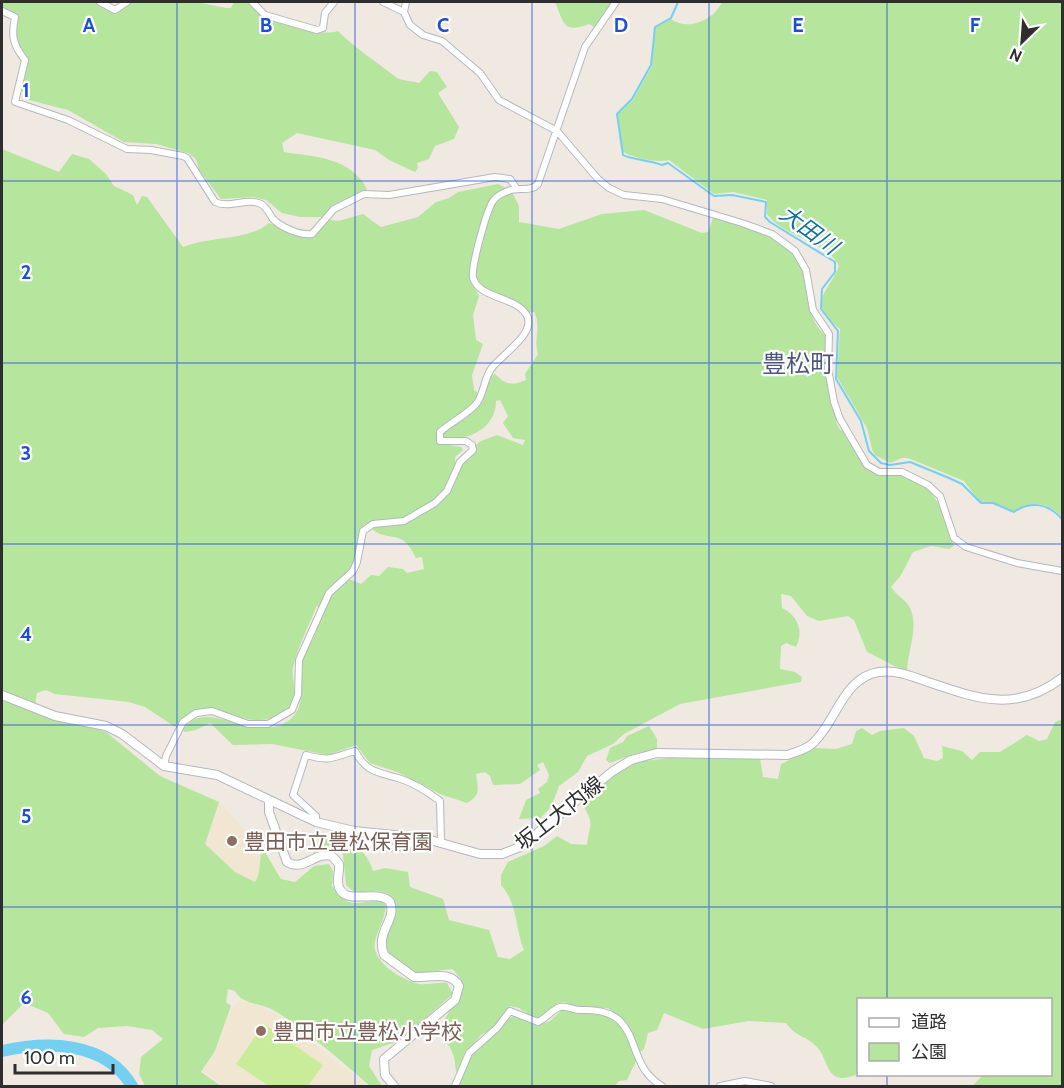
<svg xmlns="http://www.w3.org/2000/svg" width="1064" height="1088" font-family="Cabin,'Noto Sans JP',sans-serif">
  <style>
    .education { fill: #f0e6d1 }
    .green { fill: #b6e59e }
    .pitch { fill: #c9ec9a }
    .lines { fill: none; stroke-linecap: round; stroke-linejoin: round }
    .stream { stroke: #75cff0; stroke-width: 2 }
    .river { stroke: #75cff0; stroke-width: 12 }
    .minor-casing { stroke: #b4b7c1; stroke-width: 8 }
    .secondary-casing { stroke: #b4b7c1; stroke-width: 10 }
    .minor { stroke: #fff; stroke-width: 6 }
    .secondary { stroke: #fff; stroke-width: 8 }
    .grid { fill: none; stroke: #1d4ed8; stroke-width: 1.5; stroke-opacity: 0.55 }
    .education-dot { fill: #8d6e63; stroke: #fff; stroke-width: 2 }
    .labels { text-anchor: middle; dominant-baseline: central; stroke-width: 4.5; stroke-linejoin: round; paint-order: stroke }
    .street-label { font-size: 21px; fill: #2e2e2e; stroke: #fff }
    .education-label { font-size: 21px; fill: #785e54; stroke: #fff; text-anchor: start }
    .water-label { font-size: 22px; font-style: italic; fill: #0d6fa3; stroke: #fff }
    .quarter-label { font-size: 24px; fill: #4d5680; stroke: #fff }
    .grid-label { font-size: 20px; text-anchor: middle; font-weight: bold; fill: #1d4ed8; stroke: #fff; stroke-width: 4.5; stroke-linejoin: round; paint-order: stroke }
  </style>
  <rect width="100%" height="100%" fill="#efe9e1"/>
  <path class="education" d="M219,802L263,849L260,858L261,874L255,882L235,872L205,844Z
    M240,1001L259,1006L277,1015L368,1086H224L203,1071L218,1047L232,1008Z"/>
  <path class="green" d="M2,2H95L115,12L129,2H196L226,8H231L234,2H250C261,21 317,38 338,31C357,50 377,62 397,78C402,81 413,81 419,83L430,71L437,72L447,87L438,93L459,127L454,139L435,146L429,159L417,163L418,168L415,172L389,160L375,150L297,133L282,143L284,152C316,157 350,157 367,189L323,217H300L282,213L266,200L253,197L221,199L199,170L196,159L188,153L156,144L124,142L68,110L29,100L20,88L27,62C16,46 13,37 17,18L2,9Z
    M555,2H614L594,27L589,24C563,34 564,23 555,2Z
    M722,2H1062V517C1048,502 1031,500 1014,511L993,503L980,502L964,481L908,458H902L890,463L875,455L872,449L867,428L837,377L840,329C806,302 827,295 839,266C828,242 782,236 767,214V200L733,192L714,194L669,160C658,163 631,158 622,151L618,114L633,100L652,66L654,34L657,25L671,19C688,32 715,19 722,2Z
    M2,149L59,172L72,154L89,159L106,174L114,186L133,195L137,205L142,196L147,197L183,247C211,236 248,241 269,223L306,236L326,219L338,221L363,214L381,227L418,217L436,202L449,198L458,192L498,184L506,188L498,193L470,266V279L479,296L473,315L476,340L483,344L472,375L474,390L479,394L476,402L438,432L436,437L443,444L461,447L463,450L455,457C459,484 425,511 403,519C390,523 373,518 362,528L352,567L333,584L320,606L316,607C309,626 298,646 293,667C291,678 298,692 293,704C291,709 285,712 279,715C239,736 207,683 175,727L145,707L129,702L55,694L46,690L37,693L35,705L2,692Z
    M512,192L519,206V222L559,229L602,214L644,210L702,233L708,232L713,218C749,227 794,237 805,278C810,294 808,313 818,327C820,331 825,334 827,337L826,357L838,419L836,422L840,430L845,431L870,471C881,476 892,473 903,476C943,490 940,512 954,546L949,549L931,546L913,552L901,575L891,587C896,595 905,599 910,608C919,627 908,650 907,670C892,667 881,658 867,652L854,620L848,616L819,621L807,616L791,596L781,594L782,608C798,615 804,632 796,647L786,643L781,646L780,669L795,672L802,677L801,682L680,704L624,734L613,744L587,756L578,772L559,786L552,805L541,818L519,819L526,800L540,793L538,789L547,782L549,775L543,762L537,765L540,770L520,784L493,785L490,776L485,772L476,774C478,789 481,795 467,803L440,794L397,772L370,763L356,745L328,755L272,744L233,745L210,723L196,730L185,732L183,730C205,695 250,745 288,721C309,707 297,681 302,661C304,654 308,648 312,641C325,613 324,601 347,578L361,584L371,575L379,576L388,567L403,569L407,573L424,569L422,557L416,558C401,526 390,544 372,529L376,526L404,523L440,503L448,493L461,465L471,458L476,445L481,441L497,435L523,445L525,440L513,438L503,423L508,416L500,400L496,401C496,428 469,441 445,438L442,434L469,412L490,375L495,374C506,385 512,386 526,380L525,374L538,354C533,339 542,327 534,312L528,313L518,303L514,304C499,295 479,290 474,273L492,208L499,197Z
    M2,697L106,732L160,776L219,802L205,844L235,872L255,882C262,872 258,861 263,849L281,879L295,882L314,866L329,864L333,871L332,886C349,911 356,901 380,901L385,904C387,916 378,929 375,941C370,961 401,980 419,984C428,985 438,982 447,983L453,994L399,1041L372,1050L369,1066L382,1086H370C340,1060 309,1032 275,1011C262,1003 242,1005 235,991L228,989L226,1002L231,1006L215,1051L201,1072L221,1086H145L139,1074L141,1057L163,1039L152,1030L127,1026L98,1028L84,1037L64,1034L48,1013L24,1003L2,1025Z
    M1062,719V1086H972L983,1075L1050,1074V1000H858V1074C824,1088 831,1061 816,1046C805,1035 797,1038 786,1023L748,1021L703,1029L664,1013L657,1030L648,1033L644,1049L639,1053L627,1024L608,1008H577L565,1002L558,1003L537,1020L519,1008L510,1006L493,1028L481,1035L464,1056L458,1075C454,1068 456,1065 454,1057C452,1047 442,1041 443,1027C444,1007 479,992 452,969L413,974C404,968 387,960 385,949C380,930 409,906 386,893C376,888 363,894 353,891L346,885L343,854L333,846L326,847L313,854L320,837C342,828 368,851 373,871L385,868L408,872L410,887L443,899L449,920L489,930L498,957L510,959L524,950C515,928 518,904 501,885V875L508,862L544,846L557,836L571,844L587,845C589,823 596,826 582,804L617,773L637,762L685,756L720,759L760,758L763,777L778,779L781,764L814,748L836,749L852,744L856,731L862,728L872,735L880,731L904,728L914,736L924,758L937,761L943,758L942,746L962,751L972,760L980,752H1000L1027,735L1039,741L1047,739L1055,722Z
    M649,726L657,739V750L637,753L610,763L606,760L610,748L623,742L627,736Z
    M563,1009L576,1013L590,1011L606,1013L623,1025L637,1059L627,1080L619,1081L615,1086H458L471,1054C486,1046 498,1020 515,1016L539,1025L550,1021Z"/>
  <path class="pitch" d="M264,1024L323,1065L308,1086H269L236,1064Z"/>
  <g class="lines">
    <path class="stream" d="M678,2L671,18L655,27L651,65L632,99L617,114L623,155C628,159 651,160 662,165L668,163L714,196L732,195L766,202L765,217L770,222L835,262V272L822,289L821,309L838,331L836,379L861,421L869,451L881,463L890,465L910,462L949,478L962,484L981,503H993L1014,512C1031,500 1049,504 1062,519"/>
    <path class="river" d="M2,1051C47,1041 105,1041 132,1086"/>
    <defs>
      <path id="minor" d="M100,2L115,10L127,2
        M252,2L265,15L317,30L323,28L325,13L334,2
        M383,2L404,12
        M406,2L404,12L410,25L423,35L442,41L480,73L499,100L557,131L598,179L609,188L624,195L662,199L742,223L772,234L795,251L806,270L813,310L829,334L828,369L834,402L840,419L867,465L879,472H902L928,485L940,496L954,538L966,547L1017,563L1062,571
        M2,11L15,17C11,36 13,45 25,60L15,102L68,120L127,149L151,150L183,156L187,158L215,202C230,209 247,197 261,204C267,207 269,214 273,219C280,227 301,236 312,234L334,209L364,194L389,195L495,177L510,179L517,189
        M164,766L166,756L183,722L196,713L212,711L248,724H268L292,710L298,695L299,660L329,593L353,571L357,562L363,531L373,524L404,521L435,503L447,491L460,462L473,450L472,445L466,441H440V432C451,422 467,415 477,403C484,393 484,379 491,369C498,357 539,333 526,314C514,296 480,299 473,278C471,267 486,212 493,201C496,196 503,193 508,191C518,186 530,193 538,184L585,47L616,2
        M316,822V816L293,795L306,755C332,762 332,757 355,751C366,772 377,772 398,778C412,782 428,792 440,801L441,842
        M358,839C377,849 405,852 422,838
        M455,1086L469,1053L497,1028L510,1011L538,1022C546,1018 553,1009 560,1007C568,1005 574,1011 582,1010C647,1008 621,1063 662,1086
        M720,1086L745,1081L771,1086"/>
      <path id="secondary" d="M2,695L55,716L106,726L122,734L164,766L217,775L316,822L354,831L423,838L480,854H502L520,847L613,771L631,760L657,753L787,755C796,752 805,750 812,744C836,723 843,677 879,672C897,670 912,676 928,682C978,699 1016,713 1062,678
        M269,802V812L287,862C304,872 315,851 332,856L339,864C340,871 337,877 338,883C341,909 378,887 390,902C397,921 375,931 384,955L414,977C429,978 451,970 459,986L455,1000L384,1059L385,1075L394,1086"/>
    </defs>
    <use href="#minor" class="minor-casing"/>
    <use href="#secondary" class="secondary-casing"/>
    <use href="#minor" class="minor"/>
    <use href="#secondary" class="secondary"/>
  </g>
  <path class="grid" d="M177,2V1086M355,2V1086M532,2V1086M709,2V1086M887,2V1000M2,181H1062M2,363H1062M2,544H1062M2,725H1062M2,907H1062M887,1074V1086"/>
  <g class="education-dot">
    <circle cx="232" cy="841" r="6"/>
    <circle cx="261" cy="1031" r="6"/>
  </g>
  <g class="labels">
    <g class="street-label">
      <text transform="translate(559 813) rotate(-38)">坂上大内線</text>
    </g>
    <g class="education-label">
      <text x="244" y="841">豊田市立豊松保育園</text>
      <text x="273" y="1031">豊田市立豊松小学校</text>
    </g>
    <g class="water-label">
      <text transform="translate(809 230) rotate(36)">大田川</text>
    </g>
    <g class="quarter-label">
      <text x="798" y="363">豊松町</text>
    </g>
  </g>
  <g class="grid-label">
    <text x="89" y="32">A</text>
    <text x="266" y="32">B</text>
    <text x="443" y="32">C</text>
    <text x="621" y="32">D</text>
    <text x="798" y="32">E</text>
    <text x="975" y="32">F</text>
    <text x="26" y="97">1</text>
    <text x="26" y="279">2</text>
    <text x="26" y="460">3</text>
    <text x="26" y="641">4</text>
    <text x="26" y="823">5</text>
    <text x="26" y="1004">6</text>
  </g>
  <rect width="1064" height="1088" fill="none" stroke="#2e2e2e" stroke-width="6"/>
  <rect x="857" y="998" width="195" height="78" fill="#ffffff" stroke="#ababab" stroke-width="1.5"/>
  <rect x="869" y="1018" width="30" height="9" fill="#ffffff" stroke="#ababab" stroke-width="1.5"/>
  <text x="911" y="1028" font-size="18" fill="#2e2e2e">道路</text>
  <rect x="869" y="1043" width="30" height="18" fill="#b6e59e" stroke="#ababab" stroke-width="1.5"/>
  <text x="911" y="1058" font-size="18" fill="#2e2e2e">公園</text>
  <g transform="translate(1022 42) rotate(205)" stroke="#ffffff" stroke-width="4.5" paint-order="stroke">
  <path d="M0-4.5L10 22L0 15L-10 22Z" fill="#2e2e2e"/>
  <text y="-9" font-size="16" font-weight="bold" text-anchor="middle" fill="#2e2e2e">N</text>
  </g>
  <path d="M15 1064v9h98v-9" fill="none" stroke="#2e2e2e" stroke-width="3"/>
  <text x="24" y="1064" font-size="18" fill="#2e2e2e" stroke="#ffffff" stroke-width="4.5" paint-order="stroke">100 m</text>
</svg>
